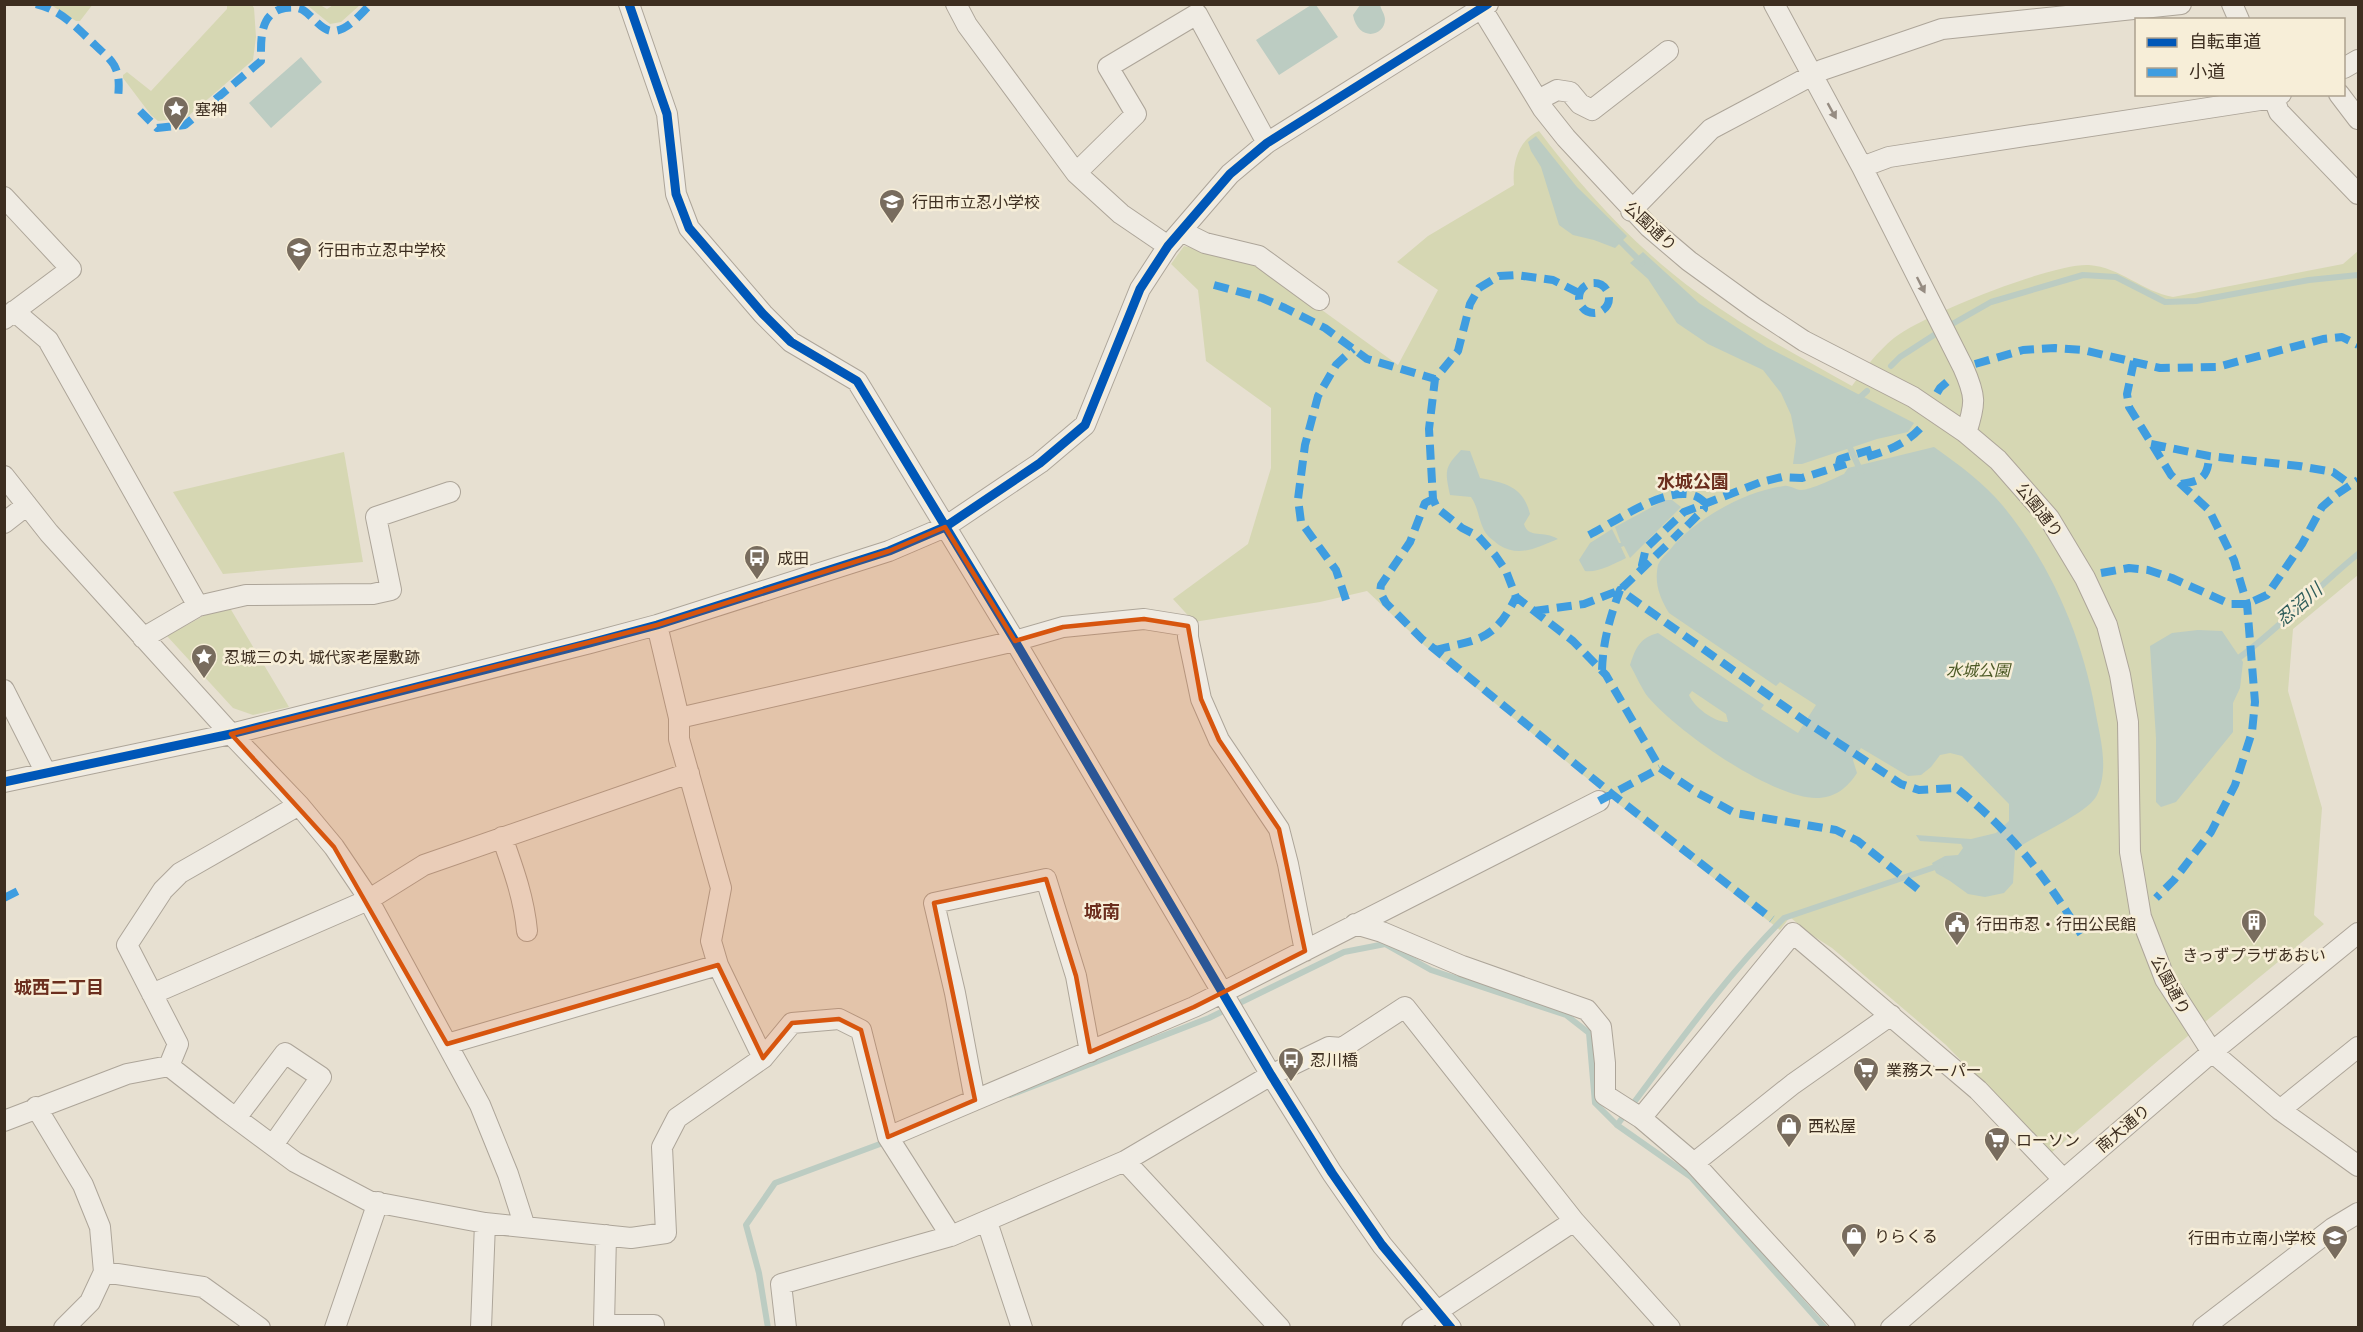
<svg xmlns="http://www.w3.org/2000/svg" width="2363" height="1332" font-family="'Libre Baskerville','Noto Sans JP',serif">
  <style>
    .green { fill: #d6d7b3 }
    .water { fill: #bcccc2; fill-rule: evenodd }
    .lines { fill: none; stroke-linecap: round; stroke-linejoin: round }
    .stream { stroke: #bcccc2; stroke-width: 6 }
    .minor-casing { stroke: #ada599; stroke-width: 22 }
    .minor { stroke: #efebe3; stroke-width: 20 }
    .quiet { stroke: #3f9de0; stroke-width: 8; stroke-dasharray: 15 8; stroke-linecap: butt }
    .cycleway-casing { stroke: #f7eed8; stroke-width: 13 }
    .cycleway { stroke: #0057b8; stroke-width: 9 }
    .oneway { fill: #968c82 }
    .marked { fill: #d7550e; fill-opacity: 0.2; stroke: #d7550e; stroke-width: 4.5; stroke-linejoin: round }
    .labels { text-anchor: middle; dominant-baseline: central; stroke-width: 5; stroke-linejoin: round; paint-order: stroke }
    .poi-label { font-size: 16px; fill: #3d2e20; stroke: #f7eed8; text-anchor: start }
    .street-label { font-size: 16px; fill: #3d2e20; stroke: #f7eed8 }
    .park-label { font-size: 16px; font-style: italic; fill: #4d5a26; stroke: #f7eed8 }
    .neighbourhood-label { font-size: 18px; font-weight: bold; fill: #6b2e1e; stroke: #f7eed8 }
    .water-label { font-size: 18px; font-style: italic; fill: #2f5d5a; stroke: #f7eed8 }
  </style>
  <rect width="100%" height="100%" fill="#e7e0d1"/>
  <path class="green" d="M93,4L80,21H76L51,5Z
    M227,5H252L254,8L256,37L253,60L186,118L158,121L151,115L123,78V75L127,72L151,91L227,9Z
    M307,5H320L327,9L333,5H360L341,22L330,24Z
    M1539,131C1585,192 1636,248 1699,294C1747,329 1800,357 1852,386C1865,368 1877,352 1894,338C1923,315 2052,263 2089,265C2120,267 2143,292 2173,297L2343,264L2358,251V575L2293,629L2288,691L2322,808L2314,915L2324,924L2160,1059L2051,1153L1946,1045L1832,948L1807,932L1790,917L1780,930L1616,802L1425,646L1367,591L1320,602L1194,622L1173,599L1248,544L1271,468V408L1206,361L1198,290L1171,264L1184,246L1257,263L1398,365L1438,290L1397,262L1428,236L1514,185C1512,164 1518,140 1539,131Z
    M344,452L363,562L223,574L173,492Z
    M230,608L289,707L253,715L233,708L167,636L207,614Z"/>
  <path class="water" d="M1311,5H1316L1338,37L1279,75L1256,40Z
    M1360,5H1380C1381,9 1385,15 1385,19C1385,37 1358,42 1353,15Z
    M301,57L322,82L271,128L249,103Z
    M1536,136L1577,187L1627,236L1615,248L1594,240L1573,235L1559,225L1541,167L1531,151L1528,142Z
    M1643,252L1699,303L1767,347L1914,423L1908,432L1877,439L1802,464H1793L1796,441L1791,415L1781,393L1763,370L1708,344L1677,323L1648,279L1630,263Z
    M1934,447C1958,464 1984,483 2003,506C2053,567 2085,643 2097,720C2102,745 2108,771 2097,795C2088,814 2034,835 2015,850L2013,883L2004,893L1985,897L1968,894L1950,881L1936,873L1932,863L1945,856L1958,855L1963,848L1961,844L1920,841L1916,835L1971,839L1996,833L2009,821V804L1962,756L1950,753L1940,755L1931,767L1921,775L1908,776L1861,748L1853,760L1857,773C1847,788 1835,798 1816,798C1770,797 1678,732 1648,697C1641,688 1636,675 1630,665C1636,647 1640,638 1658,633L1764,705L1761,709L1798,733L1816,705L1780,682L1776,686L1669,613C1660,598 1654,584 1658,565C1660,560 1665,555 1669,551C1693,520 1745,491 1784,486C1790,485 1795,490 1801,490C1811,490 1835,478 1844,474L1848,468ZM1692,691L1726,714L1728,722C1715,723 1694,707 1689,695Z
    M1461,450L1470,451L1480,478C1505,483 1523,486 1530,514L1524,524C1528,539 1544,530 1558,539C1538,547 1519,558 1499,545C1493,540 1486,536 1483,528C1478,517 1478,507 1471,497L1450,495C1445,471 1444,468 1461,450Z
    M1665,500H1672L1681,507L1630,558L1624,546L1621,547L1626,558C1614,564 1597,573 1585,571L1579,560L1590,543L1612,529L1619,543H1621L1615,527Z
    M2198,630L2222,631L2243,662L2240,688L2233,703V732L2176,802L2161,807L2156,802V738L2150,646L2172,633Z"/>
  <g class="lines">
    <path class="stream" d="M1621,242L1642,263
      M1954,323L1991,302L2083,275L2116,277L2165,302L2196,301L2309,280L2358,275
      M1891,366L1900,357L1934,335
      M1857,400L1867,391
      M1847,441L1861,472
      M2240,657C2282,626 2317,587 2358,554
      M1010,1095L1209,1018L1344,952L1385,944L1431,970L1566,1015L1589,1033L1595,1103L1617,1125L1691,1177L1825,1328
      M1617,1125C1670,1055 1722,980 1784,918L1941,865
      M768,1328L759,1273L746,1225L775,1183L888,1141"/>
    <defs>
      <path id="minor" d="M629,4L667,114L676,194L689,228L763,314L791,342L857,381L1015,641L1271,1075L1332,1173L1382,1245L1451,1328
        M956,4L967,25L1076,173L1121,214L1168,246
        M1479,4L1543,109L1566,138L1649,227L1689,261L1754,308L1804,341L1913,397L1966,433L1998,460L2049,518L2085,578L2107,625L2120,675L2128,722L2130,852L2135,881L2141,917L2165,979L2212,1052L2280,1110L2358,1166
        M1774,4L1862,167L1963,367C1976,396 1976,403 1966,433
        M2232,4L2239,20
        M2344,68L2358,60
        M2272,94L2279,112L2358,194
        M2339,94L2358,119
        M1538,100L1557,90L1570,92L1580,104L1592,110L1668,51
        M1862,167L1889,157L2273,98L2281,94
        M1076,173L1136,114L1108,67L1197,14L1267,143
        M4,197L71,269L4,319
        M1631,211L1711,129L1822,70L1942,29L2181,4
        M1181,231L1205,243L1259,256L1319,300
        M14,311L48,340L198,606
        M4,476L49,533L231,734L299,805L334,847L363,890L480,1105L508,1174L525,1227
        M4,523L27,505
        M143,638L198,606L246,595L373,594L391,590L376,517L450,492
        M4,690L46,773
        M679,718L1015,641L1063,627L1144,619L1188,626V637L1201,699L1219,740L1279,829L1288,864L1305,951
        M4,782L231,734L590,643L657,625L889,551L945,527L1040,463L1085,425L1140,289L1168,246L1230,174L1267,143L1488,4
        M299,805L180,873L163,890L127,945L178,1044L169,1066L225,1110L295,1162L369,1201L485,1223L631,1238L666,1233L662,1147L677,1118L763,1058
        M502,837C513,868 524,898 527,931
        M1355,924L1382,932L1462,966L1587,1010L1601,1027L1605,1063V1095L1641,1118
        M718,965L763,1058L792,1023L839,1019L861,1030L888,1137L951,1236
        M152,994L368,900L424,865L689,773
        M447,1044L718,965L711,941L721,888L679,739V718L657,625
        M975,1100L955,993L934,903L1046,879L1076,976L1090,1052
        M36,1107L83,1185L100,1227L104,1272L90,1302L64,1328
        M2280,1110L2358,1047
        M236,1118L285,1053L321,1077L273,1145
        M4,1121L127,1074L169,1066
        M888,1137L1194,1007L1599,801
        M1125,1161L1271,1075L1329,1047L1342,1048L1405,1007L1574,1221L1670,1328
        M1694,1163L1793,1084L1891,1015
        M987,1222L1022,1328
        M606,1235L604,1325H654
        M104,1272L203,1287L260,1328
        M335,1328L378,1202
        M481,1328L485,1223
        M786,1328L781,1284L951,1236L1125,1161L1280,1328
        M1412,1328L1574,1221
        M1845,1328L1694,1163L1641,1118L1793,933L1978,1090L2063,1179
        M1891,1328L2212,1052L2358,933
        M2203,1328L2333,1228L2358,1213"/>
    </defs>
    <use href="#minor" class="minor-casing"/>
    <use href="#minor" class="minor"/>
    <path class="quiet" d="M36,4C61,10 76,27 94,44C101,51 109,57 114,65C120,76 119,87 118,98
      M140,111L157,128L185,125L261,61C261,40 259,13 285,8C291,7 298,7 303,10C313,16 321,31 333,31C348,31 361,13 371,4
      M1579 298a15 15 0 1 1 30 0a15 15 0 1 1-30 0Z
      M1214,285L1262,298L1285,308L1325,328L1367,359L1435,379
      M1579,293L1553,280L1516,275L1499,276L1479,288L1470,304L1458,351L1435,379L1429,429L1433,499L1437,508L1462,528L1478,536L1495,555L1506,571L1516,597L1573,641L1606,675L1660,768L1696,792L1735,813L1836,830L1858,841L1919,890
      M2134,361L2127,394L2129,407L2171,475L2209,510L2234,560L2247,604L2255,702L2252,732L2235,785L2211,832L2174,880L2156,898
      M1975,364L2023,350L2055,348L2083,350L2160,368L2217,367L2323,339L2342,337L2358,345
      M1937,393L1940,388L1948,381
      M2151,444L2209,456L2299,466L2333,472L2351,485
      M1867,457C1890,450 1908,443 1924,424
      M1839,464L1840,459L1873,449
      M2181,484C2201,481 2208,478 2209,456
      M1433,499L1425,503L1410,542L1381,585L1380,592L1386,603L1422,639L1612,794L1772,919
      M1687,526L1704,509V506
      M1589,535C1615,522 1666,485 1695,496C1699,497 1704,502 1707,504
      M1673,539L1681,531
      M1643,567L1642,565L1646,548L1684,512L1761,482L1782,477L1802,478L1846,464
      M2101,573L2129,568L2148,570L2172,578L2230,604H2247L2267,595L2302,544L2322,507L2337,494L2358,480
      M1346,600L1336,570L1301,522L1298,499L1305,445L1318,396L1336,365L1353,349
      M1534,611L1584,604L1620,590L1668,544
      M1435,650C1480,639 1494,641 1516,597
      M1602,670C1603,641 1610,617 1620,590L1805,721L1901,784L1919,790L1956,788C2011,831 2044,875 2081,934
      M1599,801L1660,768
      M4,898L20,890"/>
    <defs>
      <path id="cycleway" d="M629,4L667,114L676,194L689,228L763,314L791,342L857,381L1015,641L1271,1075L1332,1173L1382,1245L1451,1328
        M4,782L231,734L590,643L657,625L889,551L945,527L1040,463L1085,425L1140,289L1168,246L1230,174L1267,143L1488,4"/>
    </defs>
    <use href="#cycleway" class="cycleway-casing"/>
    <use href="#cycleway" class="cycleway"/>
  </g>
  <defs><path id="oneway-solid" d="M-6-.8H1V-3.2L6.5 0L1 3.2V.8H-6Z" transform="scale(1.5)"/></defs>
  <g class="oneway">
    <use href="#oneway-solid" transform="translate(1832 111) rotate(61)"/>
    <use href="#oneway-solid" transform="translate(1921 285) rotate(63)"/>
  </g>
  <path class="marked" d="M945,527L1015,641L1063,627L1144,619L1188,626L1201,699L1219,740L1279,829L1305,951L1194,1007L1090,1052L1076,976L1046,879L934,903L975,1100L888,1137L861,1030L839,1019L792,1023L763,1058L718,965L447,1044L334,847L231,734L657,625L889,551Z"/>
  <defs>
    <symbol id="sight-pin" viewBox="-11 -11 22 30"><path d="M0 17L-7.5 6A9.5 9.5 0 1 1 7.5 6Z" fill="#786c5e" stroke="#f7eed8"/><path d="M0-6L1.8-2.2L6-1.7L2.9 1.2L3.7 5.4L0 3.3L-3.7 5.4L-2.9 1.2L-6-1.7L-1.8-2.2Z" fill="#fff"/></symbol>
    <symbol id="school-pin" viewBox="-11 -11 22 30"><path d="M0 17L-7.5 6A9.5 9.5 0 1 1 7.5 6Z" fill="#786c5e" stroke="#f7eed8"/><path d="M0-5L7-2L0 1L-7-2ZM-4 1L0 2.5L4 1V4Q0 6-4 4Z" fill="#fff"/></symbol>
    <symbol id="bus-pin" viewBox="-11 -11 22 30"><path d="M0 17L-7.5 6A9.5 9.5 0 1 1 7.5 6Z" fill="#786c5e" stroke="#f7eed8"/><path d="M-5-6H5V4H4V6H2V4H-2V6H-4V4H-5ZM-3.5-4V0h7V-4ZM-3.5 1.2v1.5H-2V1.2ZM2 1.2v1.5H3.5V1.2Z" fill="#fff"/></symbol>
    <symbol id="building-pin" viewBox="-11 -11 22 30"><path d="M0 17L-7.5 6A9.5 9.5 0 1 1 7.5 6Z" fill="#786c5e" stroke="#f7eed8"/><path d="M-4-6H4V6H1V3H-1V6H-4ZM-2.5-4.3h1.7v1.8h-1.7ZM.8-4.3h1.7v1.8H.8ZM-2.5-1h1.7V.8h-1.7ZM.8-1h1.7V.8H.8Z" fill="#fff"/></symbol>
    <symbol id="civic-pin" viewBox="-11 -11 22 30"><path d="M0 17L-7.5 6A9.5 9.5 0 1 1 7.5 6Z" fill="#786c5e" stroke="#f7eed8"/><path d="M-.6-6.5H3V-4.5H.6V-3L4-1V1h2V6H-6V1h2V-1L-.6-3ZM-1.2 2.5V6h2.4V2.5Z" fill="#fff"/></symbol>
    <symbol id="supermarket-pin" viewBox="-11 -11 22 30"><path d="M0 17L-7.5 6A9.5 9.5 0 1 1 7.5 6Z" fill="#786c5e" stroke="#f7eed8"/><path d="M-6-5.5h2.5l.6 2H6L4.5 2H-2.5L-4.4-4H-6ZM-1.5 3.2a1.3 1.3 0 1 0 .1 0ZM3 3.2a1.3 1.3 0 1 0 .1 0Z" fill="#fff"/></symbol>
    <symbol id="shop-pin" viewBox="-11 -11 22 30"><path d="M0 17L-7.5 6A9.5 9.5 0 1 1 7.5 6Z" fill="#786c5e" stroke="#f7eed8"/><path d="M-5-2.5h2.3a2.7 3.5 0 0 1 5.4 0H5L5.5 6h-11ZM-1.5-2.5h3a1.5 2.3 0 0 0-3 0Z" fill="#fff"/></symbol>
  </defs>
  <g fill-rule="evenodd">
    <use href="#sight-pin" x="161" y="94" width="30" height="40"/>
    <use href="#school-pin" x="877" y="187" width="30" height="40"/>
    <use href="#school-pin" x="284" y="235" width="30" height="40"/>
    <use href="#bus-pin" x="742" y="543" width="30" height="40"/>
    <use href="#sight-pin" x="189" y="642" width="30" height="40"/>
    <use href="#building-pin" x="2239" y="907" width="30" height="40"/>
    <use href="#civic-pin" x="1942" y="909" width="30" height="40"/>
    <use href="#bus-pin" x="1276" y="1045" width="30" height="40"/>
    <use href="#supermarket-pin" x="1851" y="1055" width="30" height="40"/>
    <use href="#shop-pin" x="1774" y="1111" width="30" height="40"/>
    <use href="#supermarket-pin" x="1982" y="1125" width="30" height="40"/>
    <use href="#shop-pin" x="1839" y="1221" width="30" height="40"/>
    <use href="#school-pin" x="2320" y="1223" width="30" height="40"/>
  </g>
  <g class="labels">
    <g class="poi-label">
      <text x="195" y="109">塞神</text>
      <text x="912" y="202">行田市立忍小学校</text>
      <text x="318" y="250">行田市立忍中学校</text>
      <text x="777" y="558">成田</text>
      <text x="224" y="657">忍城三の丸 城代家老屋敷跡</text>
      <text x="1976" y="924">行田市忍・行田公民館</text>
      <text x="2254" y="955" text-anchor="middle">きっずプラザあおい</text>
      <text x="1310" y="1060">忍川橋</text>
      <text x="1886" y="1070">業務スーパー</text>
      <text x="1808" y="1126">西松屋</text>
      <text x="2016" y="1140">ローソン</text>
      <text x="1874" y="1236">りらくる</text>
      <text x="2316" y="1238" text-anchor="end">行田市立南小学校</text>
    </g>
    <g class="street-label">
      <text transform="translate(1651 226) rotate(43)">公園通り</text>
      <text transform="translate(2040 510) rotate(52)">公園通り</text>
      <text transform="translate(2171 985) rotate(62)">公園通り</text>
      <text transform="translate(2123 1128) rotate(-40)">南大通り</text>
    </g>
    <g class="park-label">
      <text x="1978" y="670">水城公園</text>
    </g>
    <g class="neighbourhood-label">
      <text x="1693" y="482">水城公園</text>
      <text x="1102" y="912">城南</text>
      <text x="59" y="988">城西二丁目</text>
    </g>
    <g class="water-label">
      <text transform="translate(2299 605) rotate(-41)">忍沼川</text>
    </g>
  </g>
  <rect width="2363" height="1332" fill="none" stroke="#3d2e20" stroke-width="12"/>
  <rect x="2135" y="18" width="210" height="78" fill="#f7eed8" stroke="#ada18e" stroke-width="1.5"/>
  <rect x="2147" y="38" width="30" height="9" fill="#0057b8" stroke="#ada18e" stroke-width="1.5"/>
  <text x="2189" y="48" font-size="18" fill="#3d2e20">自転車道</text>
  <rect x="2147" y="68" width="30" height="9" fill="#3f9de0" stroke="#ada18e" stroke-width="1.5"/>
  <text x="2189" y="78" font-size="18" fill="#3d2e20">小道</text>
</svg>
